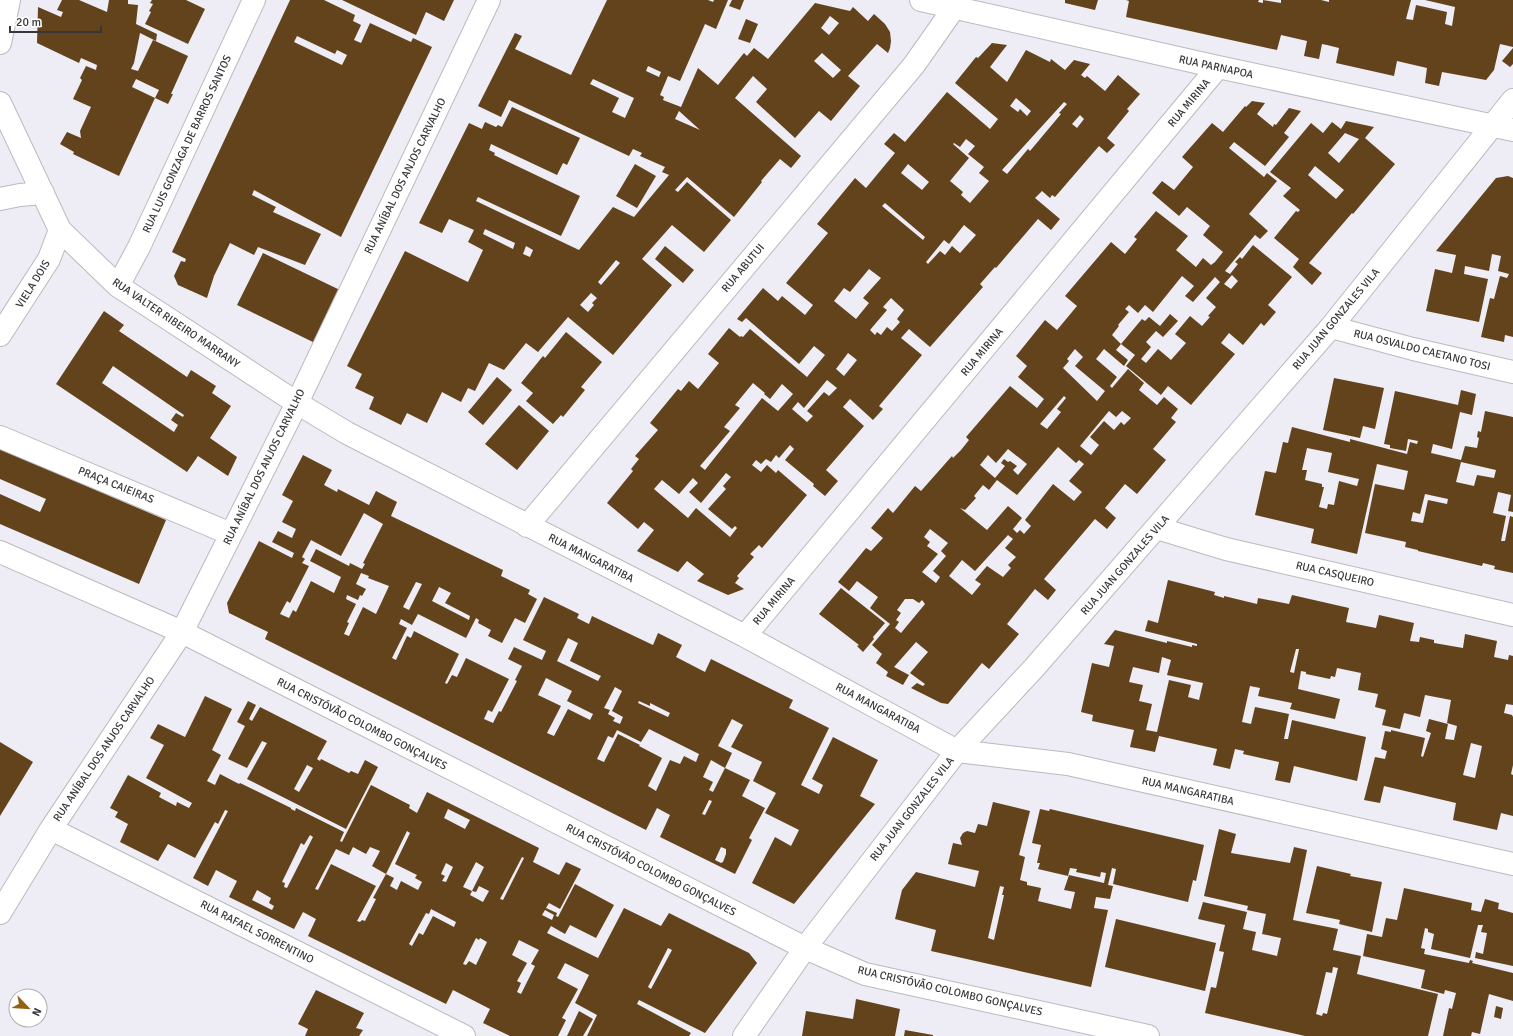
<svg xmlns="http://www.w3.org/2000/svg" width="1513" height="1036" font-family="Signika,sans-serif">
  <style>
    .building { fill: #62431c; fill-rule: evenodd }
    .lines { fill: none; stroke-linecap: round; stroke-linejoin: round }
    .minor-casing { stroke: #bbb9c1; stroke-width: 24 }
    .minor { stroke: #fff; stroke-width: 22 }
    .labels { text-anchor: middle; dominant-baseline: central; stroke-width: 4; stroke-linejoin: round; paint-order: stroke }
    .street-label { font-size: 11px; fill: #373639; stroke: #fff }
  </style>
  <rect width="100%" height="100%" fill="#eeecf4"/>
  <path class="building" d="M62,0H79L107,12L109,0H128V4L138,5L136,24L157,34L156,41L140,33L134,63L131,69L138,71L153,40L188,56L171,94H173L168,104L155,98L119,176L73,154L74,152L60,144L67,132L81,138L80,131L91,107L73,99L82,80L80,78L86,66L96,70L97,65L81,58L79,63L37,43L38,7L61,17L63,12L57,10ZM136,79L159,90L155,98L132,87Z
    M152,0H186L205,9L188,44L145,24L151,12L149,11L153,4L150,3Z
    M290,0H324L355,15L353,21L361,25L354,40L361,43L370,23L411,42L413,38L432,47L341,237L254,190L252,195L276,207L273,212L321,234L305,265L258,247L254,255L230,243L214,276L207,298L178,285L174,276L181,261L185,262L186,259L172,252ZM297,36L335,54L337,50L347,55L342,65L294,42Z
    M342,0H454L444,21L426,12L416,35Z
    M607,0H708L713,2L714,0H728L716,29L705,24L680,81L668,76L660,95L664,97L663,100L681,107L698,68L718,85L744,53L747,56L754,48L768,59L815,3L850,11L853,7L868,21L874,14L885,24L890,32L891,41L890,48L888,53L877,44L848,76L860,86L831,121L819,111L795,138L756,102L767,89L753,76L735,98L801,156L791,168L780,159L761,181L762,182L734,217L687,177L675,190L678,192L687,182L731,220L704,252L672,225L642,259L672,285L613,355L568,317L538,352L526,343L504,370L489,363L475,391L468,388L461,402L442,392L427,423L407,413L401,425L369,409L374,397L355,388L362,374L347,366L405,251L468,282L483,250L468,242L474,230L449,219L442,233L419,223L469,123L482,129L485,122L496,127L498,125L502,127L512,107L580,138L567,165L563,163L557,175L491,144L489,150L495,153L494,155L580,196L561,236L478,197L476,201L579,250L613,207L634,217L669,175L662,172L665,167L640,156L642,153L633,149L629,156L509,100L501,117L478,106L515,33L522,36L515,49L571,75ZM830,16L839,23L829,35L821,28ZM822,53L841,70L833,78L814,61ZM648,66L661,72L659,77L646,71ZM593,79L634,98L625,118L612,112L619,98L590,84ZM679,111L700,130L675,119ZM485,229L515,243L513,249L483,234ZM526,246L533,250L530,257L523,254ZM616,260L620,263L601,285L598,282ZM591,293L597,298L592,303L594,305L588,312L580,305Z
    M732,0H744L740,10L729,6Z
    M1065,0H1098L1095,10L1065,3Z
    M1126,0H1259L1258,2L1263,3V0L1281,3V0H1321L1329,2V0H1411L1406,19L1413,20L1416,5L1447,12L1445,24L1452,26L1455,7L1425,0H1513V47L1500,44L1494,70L1486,80L1442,72L1439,86L1425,83L1427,68L1397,61L1394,76L1336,63L1339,48L1327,45L1322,44L1319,59L1304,56L1307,41L1281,35L1277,50L1126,17L1129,1Z
    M746,19L758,24L750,43L738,39Z
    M992,43L1007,45L990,67L1007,82L1026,50L1050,62L1051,59L1065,70L1074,60L1090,64L1081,75L1085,78L1087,76L1105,91L1118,75L1140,94L1127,109L1129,111L1107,138L1115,145L1107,153L1099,146L1055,197L1052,195L1050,198L1042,191L1035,198L1060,219L1051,230L1038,219L996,268L995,267L980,284L983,287L930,347L909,329L901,338L922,355L879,406L883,409L873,420L850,399L843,407L864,426L826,470L838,481L825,496L813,486L814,484L785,460L794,449L790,445L779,458L776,455L771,462L766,459L761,464L756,460L752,465L761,472L767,465L776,473L778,470L807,495L762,548L759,545L750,554L754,557L737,576L739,578L735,583L744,589L728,595L697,581L704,574L687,561L678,572L637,551L654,530L644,522L638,529L607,503L633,471L631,469L639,459L635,456L658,430L650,423L678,389L681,391L689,381L698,389L719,363L708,354L729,328L740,337L741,336L743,337L750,329L807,377L825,355L814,346L799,364L746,318L742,322L737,319L763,288L778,301L782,296L805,315L813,305L786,283L828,233L817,224L855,178L866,188L895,153L884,144L894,133L905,142L947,92L990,129L998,119L955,83L976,57L978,58ZM1016,98L1031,111L1027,116L1020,109L1018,112L1010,106ZM1064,102L1067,104L1059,113L1061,114L1030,151L1028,149L1007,174L1002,170ZM1080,115L1084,119L1077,128L1072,124ZM966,139L975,146L968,154L984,167L979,173L989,181L970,203L961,195L963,192L950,181L969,158L953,144L954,143L960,147ZM908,164L929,182L922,190L901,173ZM885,203L925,237L923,240L882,206ZM964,225L976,235L960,253L952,246L945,255L940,251L928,264L926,262L944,240L949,244ZM869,269L881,278L863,298L869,303L856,319L834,301L844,288L850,292ZM891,298L904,310L897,319L900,322L892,331L887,327L881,335L877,332L875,335L870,330L887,310L883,307ZM848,353L857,360L844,376L836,369ZM827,380L837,388L829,396L824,392L807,411L813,416L807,422L792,409L798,402L804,408ZM753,383L765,393L764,394L770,399L782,384L793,394L778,411L762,398L705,470L700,466L730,431L724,427L740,408L735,405ZM726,473L731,477L723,486L726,489L708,509L732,529L735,526L737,528L730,537L696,508L688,518L654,489L662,480L679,494L693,478L698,483L689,492L701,503Z
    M1513,48V64L1510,67L1502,61Z
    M1252,101L1265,103L1257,114L1273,127L1274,124L1276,125L1289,108L1301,111L1284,133L1289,137L1265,166L1234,142L1229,148L1264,177L1267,173L1277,181L1249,214L1268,231L1260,239L1255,235L1225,271L1230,274L1238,264L1235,262L1240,257L1242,259L1253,245L1292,277L1268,305L1276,312L1264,326L1261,323L1243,345L1229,333L1221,343L1235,354L1191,405L1168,386L1161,395L1126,366L1135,355L1121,344L1142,319L1145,321L1149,317L1160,326L1170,314L1178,321L1163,337L1156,331L1146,342L1151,347L1141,359L1146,363L1158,349L1171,360L1186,343L1175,334L1190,316L1202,326L1210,317L1208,316L1216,307L1206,298L1220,282L1215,277L1193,302L1185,296L1194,286L1182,276L1153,312L1145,305L1138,313L1129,305L1125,309L1129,312L1118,325L1119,326L1112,335L1121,344L1116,350L1128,360L1124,366L1104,349L1096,359L1117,377L1110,386L1112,388L1128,369L1144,383L1139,390L1157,405L1164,397L1178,409L1171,418L1176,422L1153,449L1166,460L1137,494L1125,484L1105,508L1116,518L1107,529L1095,519L1044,579L1056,590L1048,600L1035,589L1007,624L1019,634L989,669L982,663L948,704L941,703L911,688L917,683L923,686L925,684L910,673L928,652L916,642L894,667L909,675L903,685L886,676L888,672L876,663L882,654L872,645L890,624L870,608L878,597L857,581L849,591L838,582L866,548L871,551L883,538L871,528L888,508L893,513L915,486L921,491L952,456L953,458L961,450L969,440L966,437L1010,386L1037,408L1044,399L1018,377L1027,366L1016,356L1045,320L1057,330L1077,306L1065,296L1111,242L1125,254L1137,239L1134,237L1156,211L1188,236L1176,250L1196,267L1203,258L1211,265L1215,262L1223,252L1203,235L1210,226L1187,207L1179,216L1152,193L1162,181L1174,190L1193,167L1182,157L1212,123L1223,132L1245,106L1246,107ZM1232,275L1238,281L1231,289L1224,284ZM1075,349L1083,357L1075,366L1105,391L1097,401L1063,368L1069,361L1067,359ZM1064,396L1066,398L1057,409L1061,412L1047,429L1040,424ZM1109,411L1116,417L1122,411L1131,418L1124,425L1121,422L1114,430L1104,421L1090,437L1099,445L1091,455L1080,446ZM1058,447L1076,463L1079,460L1084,464L1069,481L1082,492L1074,501L1053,484L1025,520L1031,526L1024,534L1020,530L1017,533L1013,529L1022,518L1008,506L987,530L960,508L965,510L976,498L974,496L983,485L989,490L997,480L1017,495ZM1008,449L1027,464L1018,475L1013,470L1017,466L1010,461L1008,462L1004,459L1001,463L1005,466L995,478L980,465L988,455L996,463ZM930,529L948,543L941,551L946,556L933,571L940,577L936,583L922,572L938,554L927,546L930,542L924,537ZM1008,535L1013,539L1005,548L1016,557L1008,565L1011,568L1003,577L987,566L975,580L981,584L972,595L949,576L962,560L975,571ZM905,599H913L919,603L922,600L925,604L901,633L895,628L899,622L896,620L901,613L897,610Z
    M1346,121L1374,127L1365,138L1395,164L1353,214L1352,213L1309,263L1322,273L1312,285L1293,267L1299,259L1274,238L1296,211L1298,212L1300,210L1283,196L1291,188L1270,172L1311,123L1323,133L1332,122L1341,129ZM1345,133L1359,139L1339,163L1328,153ZM1315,166L1344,190L1336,199L1308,175Z
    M635,164L656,176L637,208L616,196Z
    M1508,176L1513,178V337L1505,335L1504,342L1481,337L1490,298L1494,299L1500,276L1507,278L1509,274L1498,271L1501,256L1492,254L1489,271L1465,266L1464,274L1488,279L1479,322L1426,311L1435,269L1452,273L1456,255L1436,251L1496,178Z
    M665,246L694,270L683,283L655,259Z
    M263,253L342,291L317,344L237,305Z
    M104,311L124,325L119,331L187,377L191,370L216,386L212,393L231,406L210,438L237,457L228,476L198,456L187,472L56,384ZM113,366L184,415L183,417L176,413L171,420L178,425L174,432L102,383Z
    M566,332L602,362L581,387L585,390L563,417L561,415L553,424L526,401L533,393L521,383L543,356L545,358Z
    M497,377L512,390L483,425L468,412Z
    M1334,378L1384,388L1375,429L1363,426L1360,438L1323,430Z
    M1461,390L1476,394L1472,415L1460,412L1452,449L1433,444L1431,453L1461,460L1465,446L1477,448L1479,438L1477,437L1478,431L1481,432L1485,411L1513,417V512L1508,511L1511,495L1498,492L1493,513L1506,516L1501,541H1505L1510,516L1513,517V573L1494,569L1495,566L1483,563L1482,566L1418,551V550L1405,547L1406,542L1365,533L1375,484L1404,490L1408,471L1377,464L1357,554L1311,543L1314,529L1255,515L1265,471L1276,473L1283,442L1288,443L1292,427L1350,442V439L1407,454L1410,442L1417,444L1418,441L1408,439L1406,451L1390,448V445L1384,444L1395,391L1458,405ZM1307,448L1332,453L1328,472L1359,479L1357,486L1339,481L1334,505L1328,504L1327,509L1319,507L1324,487H1322V484L1305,480L1307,470H1302ZM1461,462L1496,470L1494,478L1477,475L1474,486L1456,482ZM1425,494L1448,499L1447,504L1428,500L1423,523L1411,521L1413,512L1420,514Z
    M519,405L549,431L517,470L485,444Z
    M0,449L166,520L139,584L0,524V494L40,512L46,499L0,479Z
    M303,455L332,470L324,485L337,492L338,489L369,505L376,491L397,502L391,516L503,570L501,576L530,590L528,594L537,599L525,623L515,618L502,643L488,636L491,630L478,623L479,620L476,618L466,638L418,614L412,625L401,619L399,624L407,628L392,658L396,660L407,636L411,638L414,631L459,654L445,683L447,684L452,675L457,677L466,658L509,679L492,712L488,710L484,719L493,723L499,711L501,712L517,681L515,680L522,666L508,659L514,647L542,660L546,651L523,640L544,597L579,614L577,618L589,624L592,616L653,645L658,633L682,645L676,657L705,672L711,659L793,700L789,708L829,728L801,785L819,794L823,785L812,779L833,737L878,760L860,796L875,804L794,904L752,883L775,837L791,846L799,830L765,813L776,793L753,781L762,762L731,747L743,725L732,719L718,746L732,753L725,768L750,780L742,796L765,808L749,838L752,840L735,874L660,837L670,815L657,808L646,830L265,639L268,632L229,613L227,603L259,541L292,558L294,553L272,542L278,531L292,538L296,529L282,522L293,501L282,495ZM364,513L383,524L363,563L365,564L362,569L350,563L349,566L316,549L310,561L341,577L334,593L311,581L296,612L293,610L289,618L280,614L287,601L290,603L309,566L302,563L305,559L302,557L311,540L341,556ZM361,573L369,576L368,578L389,586L376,614L363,607L349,636L344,634L349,623L347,622L356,604L346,599L347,595L358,600L360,595L362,596L366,589L356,584ZM416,582L422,584L409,610L403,607ZM439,587L451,593L445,603L470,616L469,620L432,601ZM568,638L578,643L570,661L601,676L598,681L557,661ZM546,678L572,691L567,701L593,714L590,720L568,709L554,736L547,733L561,706L538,695ZM615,687L622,691L612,711L623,717L620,724L613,721L615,718L608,714L610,710L604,708ZM639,701L650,706V703L670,713L668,717L638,703ZM649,729L699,754L696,762L684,756L680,764L670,760L656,791L648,786L662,758L639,746L640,745L618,734L604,762L597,759L608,736L613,738L617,730L641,742ZM711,760L725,768L713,792L709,790L713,782L703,777ZM709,800L712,801L705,815L702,814ZM721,847L726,849V854L723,862L721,863L715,860Z
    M1168,580L1215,592L1214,595L1224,598V596L1257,604L1258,598L1289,604L1292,595L1349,608L1346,622L1376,628L1379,615L1414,623L1410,641L1419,642L1420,637L1434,640V643L1463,648L1465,634L1497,641L1494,657L1508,660L1509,655L1513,656V705L1506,704L1504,713L1512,715L1513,717V765L1511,774L1513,775V816L1501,813L1497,830L1453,820L1456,803L1384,786L1380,803L1364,800L1375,757L1385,759L1387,751L1381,749L1385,731L1391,732V730L1425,738L1421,756L1423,757L1431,733L1426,731L1429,719L1448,724L1445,739L1454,740L1457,726L1447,723L1451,700L1425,695L1420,717L1404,713L1400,729L1382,725L1386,710L1375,707L1378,694L1358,690L1361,673L1337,668L1335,677L1331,676L1330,679L1306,674V672L1301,671L1298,689L1340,699L1335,719L1290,709L1292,703L1258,696L1260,688L1250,686L1242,722L1251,724L1255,707L1289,714L1284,739H1288L1292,720L1366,737L1357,781L1294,766L1290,783L1275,780L1279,762L1243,754L1244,751L1235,749L1230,769L1213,765L1217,749L1159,736L1155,752L1141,749L1130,747L1134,730L1092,721L1093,715L1081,712L1092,663L1109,667L1114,646L1104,644L1115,630L1167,643V641L1192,647V645L1197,646V644L1145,631L1148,620L1158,623ZM1296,649H1299L1294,673L1290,672ZM1162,657L1171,660L1167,675L1203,683L1199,700L1188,697L1191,685L1169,680L1157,732L1146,730L1152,704L1139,701L1143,685L1129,682L1133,667L1159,673ZM1471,743L1482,746L1475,778L1463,775Z
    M841,588L885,623L873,637L874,639L863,652L857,646L859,645L819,614Z
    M205,696L232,709L212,750L221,755L207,781L215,785L220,774L239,784L240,783L291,808V809L295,811L296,808L344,832L340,841L342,842L371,785L410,805L409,808L417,813L427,792L539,848L533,862L559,875L566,862L581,869L560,909L549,903L546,908L557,913L556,916L558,917L575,884L614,905L596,938L570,925L565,934L551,926L547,933L598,958L624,908L661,926L669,913L749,953L757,963L705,1033L639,1000L637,1004L691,1033L689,1036H587L597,1015L575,1003L589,975L565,963L557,978L578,989L562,1018L566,1020L558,1036H510L483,1023L490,1009L453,990L446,1004L308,936L316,919L303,912L294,929L229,897L237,881L216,870L208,886L193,878L228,811L225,810L218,824L215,822L195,858L168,844L158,861L120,842L128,824L115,817L118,812L110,808L128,775L161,793L159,797L176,806L177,802L189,808L192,803L146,778L164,745L150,738L158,724L185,737ZM448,809L470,820L465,829L444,818ZM407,831L410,833L395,864L417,875L415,878L422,882L418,890L401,881L397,890L390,886L394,878L386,874ZM310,835L313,837L287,888L284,887L285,883L282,882L301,843L304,845ZM353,847L366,854L370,847L380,851L372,866L386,874L373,898L376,899L365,921L362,920L360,922L357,921L376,886L331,864L318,890L315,889L336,849L349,855ZM522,857L524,858L503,900L500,899ZM476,862L484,867L472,891L476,892L479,886L489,891L483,902L470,895L472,891L463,887ZM446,863L453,867L446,882L442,881L445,876L441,874ZM257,890L271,898L269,903L274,906L272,910L252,900ZM431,909L456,922L454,927L433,916L423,935L419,933L412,946L409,944L426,913L429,914ZM545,910L554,915L552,920L542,915ZM476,938L479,940L480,938L487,942L476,965L469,961L466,965L463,964ZM519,940L539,950L531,964L535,966L521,994L517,992L521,983L517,981L527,963L512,955ZM668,948L672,950L651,989L648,987Z
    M248,701L256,705L249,719L252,721L260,707L327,741L317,759L320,761L321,759L349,773L351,771L358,774L365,760L378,767L346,829L247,779L267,743L262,741L247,768L228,759L245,726L237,722ZM307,765L313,768L299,792L294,789Z
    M0,742L33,762L0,816Z
    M993,802L1030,811L1019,855L1025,857L1020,880L1027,882V885L1041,888L1038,901L1071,909L1075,892L1064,890L1069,875L1104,883L1106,873L1101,872L1100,877L1076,872L1077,869L1070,868L1068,876L1038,869L1040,863H1037L1041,845L1032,843L1040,809L1049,811L1050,809L1204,845L1196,881L1193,880L1188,902L1113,884L1116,869L1112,868L1108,885L1113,886L1110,899L1096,897L1094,908L1108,910L1091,987L931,951L936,930L895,919L902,890L916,872L975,887L979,871L948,864L953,843L962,845L960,838L963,833L967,831L975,833L978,824L987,826ZM1000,886L1004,887L1002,895H1004L994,940L988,938Z
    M1219,829L1236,834L1231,853L1290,863L1294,847L1307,850L1293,920L1338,929L1333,950L1361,956L1357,974L1438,994L1428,1036H1305L1205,1013L1211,987L1216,988L1224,952L1219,951L1225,925L1198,919L1203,902L1247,912L1243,929L1256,932L1252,950L1277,956L1281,938L1262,934L1266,914L1247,910L1248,906L1204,896ZM1333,967L1338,968L1327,1014L1323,1013L1322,1016L1316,1014L1326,972L1332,973Z
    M1317,866L1351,874L1350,876L1382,882L1372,932L1339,924L1340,920L1306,913Z
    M1404,888L1472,903L1471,910L1481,912L1485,899L1499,903L1498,909L1513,913V966L1475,958L1476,952L1483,954L1487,933L1481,932L1483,925H1478L1470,958L1431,949L1434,934L1428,932V929L1425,928L1421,948L1425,949L1424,954L1469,963L1470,960L1473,961L1472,963L1513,973V1001L1489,994L1480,1034L1472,1032L1471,1036H1443L1449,1008L1452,1009L1456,993L1445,990L1444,994L1421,988L1425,970L1363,956L1367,934L1382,937L1386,918L1397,920Z
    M1116,919L1216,943L1205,991L1105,967Z
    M316,990L364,1013L356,1028L363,1030L359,1036H305L308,1029L298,1024Z
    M856,999L900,1009L895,1036H802L806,1011L853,1019Z
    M1496,1006L1503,1008L1501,1019L1494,1017Z
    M579,1011L593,1019L583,1036H567Z
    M905,1030L933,1035V1036H904Z"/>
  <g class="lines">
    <defs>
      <path id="minor" d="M921,0L1218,67L1513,130
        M0,43L9,0
        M0,103L60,230L118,286L297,403L347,433L745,636L957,751L1068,764L1513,864
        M0,199L20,195L43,193
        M118,286L139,247L254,0
        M1331,327L1413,349L1513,372
        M0,335L49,259L60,230
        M0,437L231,534
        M527,526L914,65L954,8
        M1157,528L1226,549L1513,615
        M0,552L182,632L805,948L865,974L1148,1036
        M745,636L1218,67
        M51,829L464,1036
        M0,913L51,829L182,632L297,403L489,0
        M744,1036L805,948L957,751L1034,668L1331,327L1513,100"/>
    </defs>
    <use href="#minor" class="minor-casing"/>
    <use href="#minor" class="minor"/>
  </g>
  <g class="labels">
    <g class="street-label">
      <text transform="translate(1216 67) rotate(12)">RUA PARNAPOA</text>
      <text transform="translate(1189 103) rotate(-50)">RUA MIRINA</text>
      <text transform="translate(187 144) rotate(-65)">RUA LUIS GONZAGA DE BARROS SANTOS</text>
      <text transform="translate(405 176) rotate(-64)">RUA ANÍBAL DOS ANJOS CARVALHO</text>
      <text transform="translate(743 268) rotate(-50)">RUA ABUTUI</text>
      <text transform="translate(33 284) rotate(-58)">VIELA DOIS</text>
      <text transform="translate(1336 319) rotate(-50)">RUA JUAN GONZALES VILA</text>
      <text transform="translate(176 323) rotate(34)">RUA VALTER RIBEIRO MARRANY</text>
      <text transform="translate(1422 350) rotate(14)">RUA OSVALDO CAETANO TOSI</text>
      <text transform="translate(982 352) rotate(-50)">RUA MIRINA</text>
      <text transform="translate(264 467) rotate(-64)">RUA ANÍBAL DOS ANJOS CARVALHO</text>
      <text transform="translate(116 485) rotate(22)">PRAÇA CAIEIRAS</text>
      <text transform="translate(591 558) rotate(27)">RUA MANGARATIBA</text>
      <text transform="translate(1125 565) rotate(-49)">RUA JUAN GONZALES VILA</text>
      <text transform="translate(1335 574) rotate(13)">RUA CASQUEIRO</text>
      <text transform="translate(774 601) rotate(-50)">RUA MIRINA</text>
      <text transform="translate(878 708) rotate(28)">RUA MANGARATIBA</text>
      <text transform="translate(362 724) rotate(27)">RUA CRISTÓVÃO COLOMBO GONÇALVES</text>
      <text transform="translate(104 749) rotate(-56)">RUA ANÍBAL DOS ANJOS CARVALHO</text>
      <text transform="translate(1188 791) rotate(13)">RUA MANGARATIBA</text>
      <text transform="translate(912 809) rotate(-52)">RUA JUAN GONZALES VILA</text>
      <text transform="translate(651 870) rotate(27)">RUA CRISTÓVÃO COLOMBO GONÇALVES</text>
      <text transform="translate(257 932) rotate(27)">RUA RAFAEL SORRENTINO</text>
      <text transform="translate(950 991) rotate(13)">RUA CRISTÓVÃO COLOMBO GONÇALVES</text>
    </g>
  </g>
  <g transform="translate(28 1008) rotate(115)"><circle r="19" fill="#ffffff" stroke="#afafb0"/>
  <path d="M0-3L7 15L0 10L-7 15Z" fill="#946014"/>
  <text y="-6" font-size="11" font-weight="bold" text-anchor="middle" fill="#373639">N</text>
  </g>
  <path d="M10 26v6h91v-6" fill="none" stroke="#373639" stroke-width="2"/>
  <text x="16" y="26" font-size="12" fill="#373639" stroke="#ffffff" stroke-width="3" paint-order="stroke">20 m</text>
</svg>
